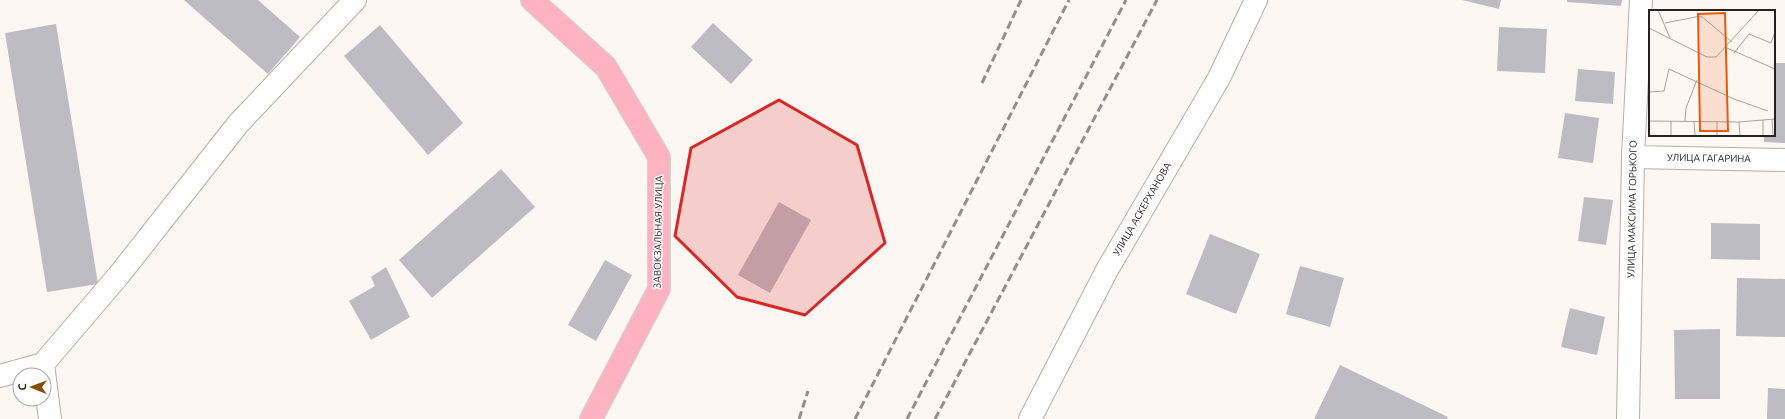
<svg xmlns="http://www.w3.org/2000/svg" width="1785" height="419" font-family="Ubuntu,sans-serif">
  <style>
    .building { fill: #bebcc3 }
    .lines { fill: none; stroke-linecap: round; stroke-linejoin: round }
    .minor-casing { stroke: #b4aeaa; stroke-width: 24 }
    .major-casing { stroke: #d3d3d3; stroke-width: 24 }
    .minor { stroke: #fff; stroke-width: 22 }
    .major { stroke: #ffb2c2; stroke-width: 22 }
    .rail { stroke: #928e8b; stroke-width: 3; stroke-dasharray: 8 4; stroke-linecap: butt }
    .marked { fill: #d62828; fill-opacity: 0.2; stroke: #d62828; stroke-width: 3; stroke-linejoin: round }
    .labels { text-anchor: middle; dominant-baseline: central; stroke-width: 3; stroke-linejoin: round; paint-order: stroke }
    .street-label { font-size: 10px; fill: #252221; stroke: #fff }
    .inset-road { fill: none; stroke: #a7a29f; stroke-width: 1 }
    .view { fill: #e8590c; fill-opacity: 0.15; stroke: #e8590c; stroke-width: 2 }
    .inset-edge { fill: none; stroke: #252221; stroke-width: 2 }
  </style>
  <rect width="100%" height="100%" fill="#fdf7f3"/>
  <path class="building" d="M184,0H258L300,37L268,74Z
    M1462,0H1501L1499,9Z
    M1567,0H1622L1621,6L1567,2Z
    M713,23L753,60L731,84L691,47Z
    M56,24L98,284L47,292L5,33Z
    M380,25L463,123L428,155L344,56Z
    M1499,27L1547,29L1545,73L1497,71Z
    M1774,63H1785V143L1764,142V135H1774Z
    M1578,69L1615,72L1613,104L1575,101Z
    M1565,113L1599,118L1593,163L1558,158Z
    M501,169L535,207L432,298L399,260Z
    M1584,197L1613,200L1606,245L1578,241Z
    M779,202L811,220L770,293L738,275Z
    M1711,223L1760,224V260L1711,259Z
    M1210,234L1260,254L1236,314L1186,294Z
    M605,260L632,275L596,341L568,325Z
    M1300,266L1344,278L1330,327L1286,314Z
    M386,267L410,317L371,340L349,301L375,286L371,277Z
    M1737,278L1785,279V337L1736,336Z
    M1570,308L1605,317L1597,355L1561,347Z
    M1720,329V399H1675L1674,330Z
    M1340,365L1448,417L1447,419H1314Z
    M1768,388L1785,389V419H1767Z"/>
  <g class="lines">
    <defs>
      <path id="minor" d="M1633,157L1785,160
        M43,364L119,275L238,124L355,0
        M43,364L50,419
        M0,376L43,364
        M1030,419L1107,270L1219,78L1256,0
        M1628,419L1633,157L1641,0"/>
      <path id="major" d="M532,0L606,67L659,157V289L591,419"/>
    </defs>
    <use href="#minor" class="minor-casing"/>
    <use href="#major" class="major-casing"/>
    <use href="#minor" class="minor"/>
    <use href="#major" class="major"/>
    <path class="rail" d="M982,83L1021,0
      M799,419L808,391
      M855,419L1069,0
      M907,419L1126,0
      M935,419L1157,0"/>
  </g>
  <path class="marked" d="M779,100L857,145L885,243L805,315L737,297L675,236L691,148Z"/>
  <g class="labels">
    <g class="street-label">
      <text transform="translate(1709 158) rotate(1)">УЛИЦА ГАГАРИНА</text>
      <text transform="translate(1142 209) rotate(-60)">УЛИЦА АСКЕРХАНОВА</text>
      <text transform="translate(1632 209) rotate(-89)">УЛИЦА МАКСИМА ГОРЬКОГО</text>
      <text transform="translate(658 232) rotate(-89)">ЗАВОКЗАЛЬНАЯ УЛИЦА</text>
    </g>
  </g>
  <g transform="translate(1649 10)">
    <rect width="126" height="126" fill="#fdf7f3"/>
    <path class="inset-road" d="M9,0L21,28M52,6L83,32M16,13L52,6M0,18L58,47H67L110,0M78,38L126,59M85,43L100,24L122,33L126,22M0,82L15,81L20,59L85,89L119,101M123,109L124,126M0,111L90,112L126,109M22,111V126M36,111L37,98L48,70M45,111L46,126M90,112L91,126M68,126V111M114,126V110"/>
    <path class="view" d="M76,3L79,121H51L49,4Z"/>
    <rect width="126" height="126" class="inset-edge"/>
  </g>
  <g transform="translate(32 387) rotate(271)"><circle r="19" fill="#ffffff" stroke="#a8a7a6"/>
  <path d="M0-3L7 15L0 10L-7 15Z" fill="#874e01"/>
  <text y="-6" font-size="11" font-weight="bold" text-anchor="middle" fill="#252221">С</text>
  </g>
</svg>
